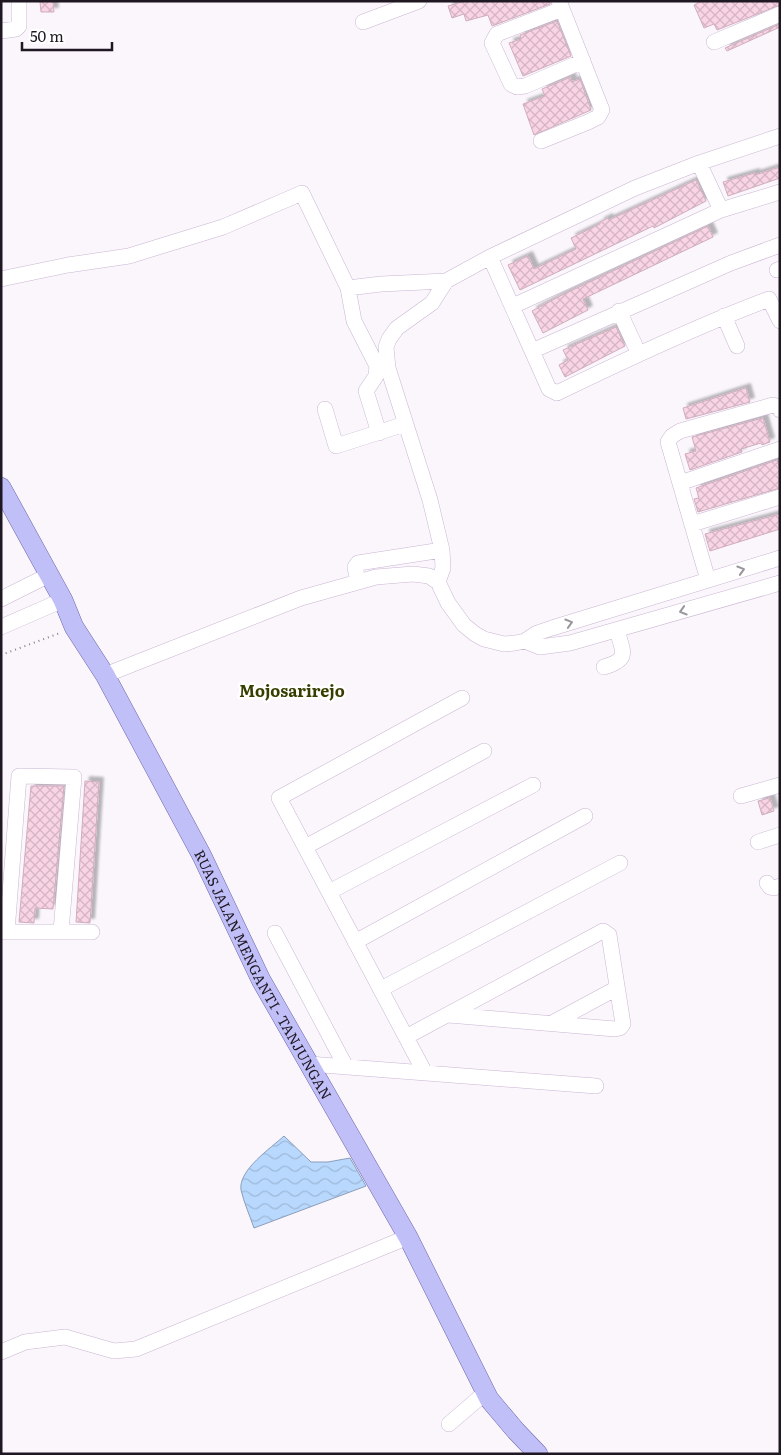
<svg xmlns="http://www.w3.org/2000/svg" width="781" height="1455" font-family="Literata,serif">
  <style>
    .water { fill: url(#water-waves); stroke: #8a9ebb }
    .building { fill: url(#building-cross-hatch); stroke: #d0adbd; filter: url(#shadow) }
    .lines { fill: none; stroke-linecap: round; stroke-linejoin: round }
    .minor-casing { stroke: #cab5d3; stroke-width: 16 }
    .major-casing { stroke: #6e68aa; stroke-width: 20 }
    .path { stroke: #89838b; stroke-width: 2; stroke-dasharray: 1 4; stroke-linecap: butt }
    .minor { stroke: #fff; stroke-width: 15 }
    .major { stroke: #c1bff8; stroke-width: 19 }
    .oneway { stroke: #9a979c }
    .labels { text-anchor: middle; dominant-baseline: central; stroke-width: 5; stroke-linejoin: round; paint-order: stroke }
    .street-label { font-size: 14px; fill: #1f1722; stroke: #fff }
    .quarter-label { font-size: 16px; font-weight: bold; fill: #383e00; stroke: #fff }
  </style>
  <defs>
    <pattern id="water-waves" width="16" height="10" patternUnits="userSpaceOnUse" patternTransform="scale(1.25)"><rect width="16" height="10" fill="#b8d8fd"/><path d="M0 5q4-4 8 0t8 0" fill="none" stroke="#9eb9d9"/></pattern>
    <pattern id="building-cross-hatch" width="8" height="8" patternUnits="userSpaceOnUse" patternTransform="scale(1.25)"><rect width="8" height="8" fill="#f9d4e5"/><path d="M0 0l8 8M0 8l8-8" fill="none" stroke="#d5b5c4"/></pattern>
    <filter id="shadow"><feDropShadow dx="4.5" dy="-4.5" stdDeviation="1" flood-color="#0004"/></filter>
  </defs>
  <rect width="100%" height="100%" fill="#faf6fc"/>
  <path class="water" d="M284,1136L311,1162H328L350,1158L366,1186L254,1228C250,1216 244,1203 241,1190C238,1170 271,1148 284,1136Z"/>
  <path class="building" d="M53,1L54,12H41L40,2Z
    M465,1H550V4L492,26L488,15L466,21L464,14L452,18L448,6Z
    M702,1H780V5L717,30L714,24L704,28L694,5Z
    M557,21L571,56L523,76L509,43L521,39L520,35Z
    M780,24V27L727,51L725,48Z
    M571,77L572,82L580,79L591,110L534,135L523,104L545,96L542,89Z
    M780,167V178L728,196L723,182L755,173V175Z
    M696,180L706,201L654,228L653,226L520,290L508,265L528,256L534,269L576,249L571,238L600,224V222L608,218L609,220Z
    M708,226L713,237L583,299L588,310L543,333L532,311L560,296Z
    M616,327L625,346L565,377L559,365L568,360L563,350Z
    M746,388L750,402L686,419L683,408Z
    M763,418L770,442L762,445L761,443L741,449L742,452L690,470L685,454L696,451L692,437Z
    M777,460L780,469V488L698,512L694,499L699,498L696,488Z
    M780,514V529L710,551L705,534Z
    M85,781L99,782L90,923L76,922Z
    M31,786H64L53,909L35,908L34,923L19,922Z
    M770,798L774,811L762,815L758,801Z"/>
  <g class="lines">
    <defs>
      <path id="minor" d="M562,9L497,34L492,43L511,84L517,87L525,86L583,61
        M363,22L419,1
        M1,31L16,29L19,26V1
        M714,42L780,14
        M541,141L588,122L598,117L602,110L559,1
        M699,163L721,210
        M490,257L549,389L557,393C627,359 697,326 769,299L780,321
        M777,270L780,269
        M1,279L68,265L129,256L223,227L302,193L348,288L381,284L446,281
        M348,288L354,321L377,366L376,376L366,391L379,433
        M513,306L721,210L780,192
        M619,311L639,354
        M724,316L737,346
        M532,351L731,263L780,245
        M325,409L336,446L405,424
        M680,483L780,449
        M692,524L780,497
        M708,580L668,442L672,436L680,431L773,405L778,407L780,410
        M358,582L355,567L358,563L442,550
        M438,582L443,568L442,550L430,500L388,368L386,347L389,339L397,328L432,303L446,281L490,257L635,188L699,163L780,136
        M1,599L49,575
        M1,627L63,600
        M525,641L540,647L570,643L780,583
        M604,667C630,659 623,653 617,630
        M105,675L301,598L376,577L413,574L429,576L438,582L448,603L464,625L475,634L484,639L504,644L515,643L525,641L537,633L552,628L780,558
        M741,796L780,785
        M758,842L780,835
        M305,847L484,751
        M767,883L770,887L774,888L780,886
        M329,892L533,785
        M1,932H92
        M7,932L19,776L74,777L61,931
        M275,933L346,1067
        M355,942L585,816
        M381,989L620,863
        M552,1023L617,988
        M406,1037L601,932L603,931L609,935L623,1024L620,1028L615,1029L449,1015
        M309,1064L596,1086
        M425,1073L279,798L462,698
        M1,1352L25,1342L65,1337L114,1351L136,1349L408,1237
        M449,1424L486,1392"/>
      <g id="major">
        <path id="s1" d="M1,487L63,600L74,627L105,675L202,856L261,980L408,1237L489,1399L516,1431L538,1454"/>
      </g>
    </defs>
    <use href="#minor" class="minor-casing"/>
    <use href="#major" class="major-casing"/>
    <path class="path" d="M1,655L60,633"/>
    <use href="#minor" class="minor"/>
    <use href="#major" class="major"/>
  </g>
  <defs><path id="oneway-chevron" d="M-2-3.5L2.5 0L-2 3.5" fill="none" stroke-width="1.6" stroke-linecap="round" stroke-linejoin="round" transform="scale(1.25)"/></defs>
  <g class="oneway">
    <use href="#oneway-chevron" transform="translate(741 570) rotate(-17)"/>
    <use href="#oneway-chevron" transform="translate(683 611) rotate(163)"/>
    <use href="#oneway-chevron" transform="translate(569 623) rotate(-17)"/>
  </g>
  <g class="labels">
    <g class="street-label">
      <text stroke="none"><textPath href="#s1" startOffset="554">RUAS JALAN MENGANTI - TANJUNGAN</textPath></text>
    </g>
    <g class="quarter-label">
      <text x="292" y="690">Mojosarirejo</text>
    </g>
  </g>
  <rect width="781" height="1455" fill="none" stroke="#1f1722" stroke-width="5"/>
  <path d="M22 42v8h90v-8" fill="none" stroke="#1f1722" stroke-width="2.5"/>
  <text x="30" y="42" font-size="15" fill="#1f1722" stroke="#ffffff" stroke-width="4" paint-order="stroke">50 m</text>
</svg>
